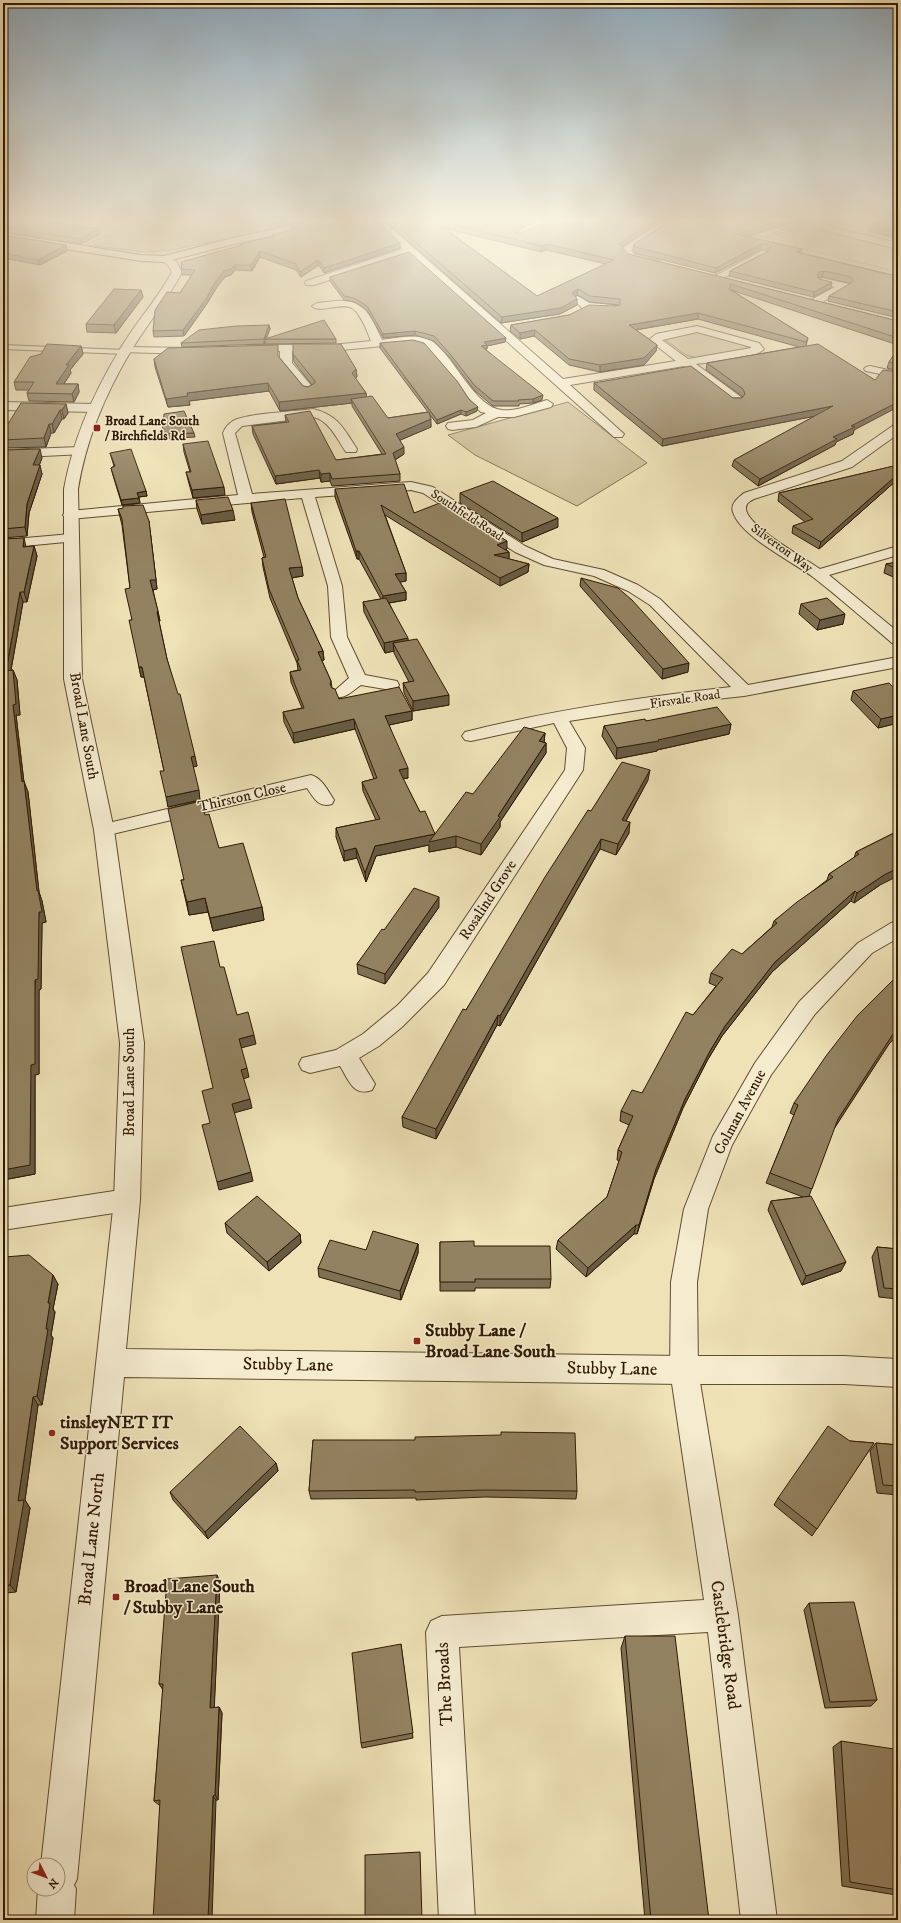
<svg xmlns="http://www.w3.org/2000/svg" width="901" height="1923" font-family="'IM FELL DW Pica',serif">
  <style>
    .green { fill: #cfc099; stroke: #806d4e }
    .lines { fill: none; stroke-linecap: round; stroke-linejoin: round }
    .service-casing { stroke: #604c31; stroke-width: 2 }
    .minor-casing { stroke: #604c31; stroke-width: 2 }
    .tertiary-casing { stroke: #604c31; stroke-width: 2 }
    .secondary-casing { stroke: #301a04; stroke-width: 2 }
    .path { stroke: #301a04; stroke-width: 1; stroke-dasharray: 0.5 1; stroke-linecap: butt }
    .service { fill: #f5ecd0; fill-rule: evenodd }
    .minor { fill: #f5ecd0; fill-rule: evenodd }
    .tertiary { fill: #f5ecd0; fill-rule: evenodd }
    .secondary { fill: #f5ecd0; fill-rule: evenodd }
    .wall { fill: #7e7053; stroke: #301a04; fill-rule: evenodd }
    .shaded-wall { fill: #675b44; stroke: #301a04 }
    .building { fill: #938261; stroke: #301a04 }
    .poi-dot { fill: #8f2418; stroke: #f5ecd0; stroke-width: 1.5 }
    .labels { text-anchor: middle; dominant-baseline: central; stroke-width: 3; stroke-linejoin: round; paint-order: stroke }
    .far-poi-label { font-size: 13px; font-weight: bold; fill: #301a04; stroke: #f5ecd0; text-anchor: start }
    .far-street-label { font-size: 13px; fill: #301a04; stroke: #f5ecd0 }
    .street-label { font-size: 15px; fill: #301a04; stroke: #f5ecd0 }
    .near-poi-label { font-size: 18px; font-weight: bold; fill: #301a04; stroke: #f5ecd0; text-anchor: start }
    .near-street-label { font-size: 18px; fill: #301a04; stroke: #f5ecd0 }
  </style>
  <rect width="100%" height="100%" fill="#efe2b7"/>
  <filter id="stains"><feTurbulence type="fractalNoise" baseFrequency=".005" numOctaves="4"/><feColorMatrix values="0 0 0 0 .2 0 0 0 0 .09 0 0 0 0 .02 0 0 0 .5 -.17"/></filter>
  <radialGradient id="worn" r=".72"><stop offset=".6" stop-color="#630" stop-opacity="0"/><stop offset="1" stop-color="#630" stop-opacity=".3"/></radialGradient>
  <path class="green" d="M137,221H265L277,229L171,250L146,252L85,245Z
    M704,223L766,237L806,226L898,249V276L769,246Z
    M696,331L750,346L752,348L700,359L686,355L664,339Z
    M568,402L647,463L577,506L475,455L448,435Z"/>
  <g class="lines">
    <defs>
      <path id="service" d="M812,222L814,224L776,234L774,233Z
        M3,345L125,350L128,352L125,354L3,349Z"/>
      <path id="minor" d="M373,221H383L563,379L676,361L649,340L656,334L697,326L759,343L764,349C756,359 710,362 696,364L741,397L743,400L741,403H733L684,366L570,385L624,434L622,437H614L409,254L314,285H306L305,283L306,281L403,249ZM697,332L751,347V348L688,359L662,340Z
        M535,221H545C542,229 524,239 516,237L514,235L516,233Z
        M656,221H666L668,226L631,250L634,254L659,261L661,263L659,265L656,266L628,258L620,250L622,248L658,225Z
        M804,221H817L840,229L898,243V249L834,233Z
        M764,250L769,253L767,255L720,280L716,281L711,278Z
        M822,278L849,284L850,286L819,304H811L810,302L811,300L835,287L818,283L817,281Z
        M578,296L589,303L614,305L619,308L614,311L586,309L582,308L573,299Z
        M336,301C365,299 371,317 382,340C396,338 421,333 433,342C455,358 475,408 502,410C516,412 533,404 547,400L553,404L551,407L514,417H498L476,427L452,430L448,429L446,426L448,423L473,420L486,413L481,412L470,403L458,384L425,346L413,343L332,351H292V363L315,390L309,394L305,393L280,363V351H250L244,348L250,345H332L371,341C367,331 361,314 352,308C341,302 319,314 312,306L317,303Z
        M125,347L193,348L199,351L193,354L121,352L119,350L121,348Z
        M870,366L898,372V378L866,371L864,369L866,367Z
        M3,402L94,404L100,408L94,412L3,410Z
        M313,409C338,415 344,429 357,449L356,452H346C337,439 329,420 313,417L242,426L235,433L252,494L411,482L433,487L525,546L553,559L604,570L638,585L660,599L748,685L898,657V667L744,696L689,702L569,721L585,748L583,770L444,985L402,1027L379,1046L359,1058L375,1084L372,1090C353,1097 349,1080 340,1066L310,1073L302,1070L299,1064L302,1058L336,1050L363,1034L398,1005L428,973L565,770L567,748L554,723L471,741L465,740L462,736L465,732C552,710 642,697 731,687L650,605L628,591L594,576L544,565L515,552L423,493L411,490L315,497L342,586L347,637L365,675L397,681L399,685L397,689L391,690L361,685C352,691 346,699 334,697L332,693L349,678L331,637L328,586L302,498L70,519L65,518L63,515L65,512L70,511L238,495L223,433C225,428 228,424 233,421C248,413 294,412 313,409Z
        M898,424V434L852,467L754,499C750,501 746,503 746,508C745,525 806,559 820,569L898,546V555L829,575L898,632V645L892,643C866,621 840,598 813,577C793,562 740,536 733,512C730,504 738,498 744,493L842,461L894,425Z
        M79,447L84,448L85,451L84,454L3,458V450Z
        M71,534L76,535L78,538L76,541L3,548V540Z
        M311,775C322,778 328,791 334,800L332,804C318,808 314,798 307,788L104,836L97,834L95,830L97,826L104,824Z
        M898,921V938L872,953L815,1014L771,1075L732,1145L708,1209L697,1282L698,1370L738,1615L777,1920H741L708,1632L459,1647L475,1920H439L426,1632L431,1621L442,1616L704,1600L670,1370L671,1282L684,1209L713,1136L755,1063L799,1002L858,943L891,923Z
        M127,1189L136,1192L139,1200L136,1208L127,1211L3,1230V1208Z"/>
      <path id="tertiary" d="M164,256L176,261L182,272C168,300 147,324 131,351C105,394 86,440 78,489L82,679L114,830L144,1043L140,1200L126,1349L684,1356H844L898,1359V1387L844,1384H684L124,1377L77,1879L74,1885L76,1889L74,1920H36L38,1889H58V1865H41L114,1200L120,1043L94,830L64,679V489C73,439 93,394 119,351C135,323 157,300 172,272L168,265L159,259Z"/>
      <path id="secondary" d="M314,221H334L329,224L234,244L164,262L141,261L3,239V233L141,255L164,256L233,238Z"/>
    </defs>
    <use href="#service" class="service-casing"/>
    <use href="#minor" class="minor-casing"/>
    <use href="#tertiary" class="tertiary-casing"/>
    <use href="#secondary" class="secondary-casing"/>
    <path class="path" d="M747,235L758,238
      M110,237L142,221
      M790,245L898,272"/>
    <use href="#service" class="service"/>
    <use href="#minor" class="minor"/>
    <use href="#tertiary" class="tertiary"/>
    <use href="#secondary" class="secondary"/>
  </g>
  <path class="wall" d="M3,221L100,234L81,244L3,232Z
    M269,221H306L278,227Z
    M385,221H532L516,233H520L656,224L622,248L628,254L898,321V345L731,290L808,338L806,346L854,430L853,434L836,442L835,445L758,486L732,466L734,460L815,416L662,446L594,390V383L733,398H742L743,397L742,396L706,370L707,363L799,347L698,319L636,330L657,345L656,351L644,365L600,372L569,365L534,336L520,339L510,331L511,325L569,315L615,306L618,305L590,302L577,295L575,296L577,305L560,314L501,323ZM444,228L541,252L546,250L606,264L537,296Z
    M667,221H799L745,237L801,253L891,275L898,272V318L828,301L829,296L850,284L849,283L822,277H818L831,288L813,297L729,276L730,271L768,251L767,250H760L715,273L635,253L633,249L634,244L667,223Z
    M898,221V239L868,231L869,226Z
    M290,228L400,248L324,273L319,265L301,277L296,270L260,257L252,271L235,270L231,275L225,277L217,287L206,305L184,336L154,337L153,331L180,293L192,275H182L181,262L240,246V244L272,237V235L290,230Z
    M3,235L66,245L67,251L40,265L3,258Z
    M330,277L506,338L505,342L487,346V349H485L542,400L533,403L519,404V406H493L475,391L450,358L434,341L415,335L383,338L367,310L355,302L344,300L330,281Z
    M141,290L143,297L116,333L87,332L86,324Z
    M269,325L270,329L266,339H336V343L265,344V342L264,344L182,347L181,343Z
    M380,343L469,399L477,411L466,416L461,414L437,424L430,415L431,427L400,440L404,454L395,460L400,474V481L332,486L330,481L321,482L320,478L276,484L253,434L252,426L286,422L285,415L336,460L382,454L352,406V403L280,411L269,391L189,401L190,405L168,407L155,367L154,359L279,357L303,386L308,387L312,385L294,362L293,354L356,369L357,377L355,378L366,393V397L388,418L428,412L380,348Z
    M81,346L83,354L70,370L71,373L64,384H78L79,392L74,402L29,401L27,393L29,390H16L14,382Z
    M898,349V371L887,368L889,362Z
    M66,404L68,413L64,419H62L54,433H51L46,447L3,448V432Z
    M194,433L195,437L163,439L162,434Z
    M183,444L225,495L193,498L188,480L186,472H190L184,452Z
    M3,450L42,458L39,465L42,474L29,513L27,536L3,538Z
    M110,453L146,491L147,496L139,497L140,503L122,505L112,472L111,468L114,466Z
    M898,465V479L819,549L792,533L793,526L805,522L778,501L779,493Z
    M335,489L414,513L507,549H505L509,552V559L529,564L528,572L500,586L385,515L406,573V581L400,582L406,592V600L389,603L408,641L449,705L413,711L404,693L403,683L409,682L394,653V651L385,653L364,612L363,602L381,599L359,559H357L335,497Z
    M460,493L558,527L522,542L460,503Z
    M196,500L235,520L202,524L197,509Z
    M251,503L302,567L303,576L292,578L298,598L323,651L324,660L322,661L331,681L332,688L339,699L412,711V720L389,725L408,778L403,779L420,812L435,834L473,794L545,733L544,742L546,743V753L500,822V827L481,855L456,847L429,852V845L376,856L366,882L357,858L344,861L336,837V828L376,820L363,791L362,782L374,779L355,729L294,743L284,722L283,712L302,708L291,682L290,672L298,670L297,663L270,598L263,567L262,558L264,557L252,512Z
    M118,509L150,530L157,589L153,590L160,621H159L167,659L197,766L193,767L200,800L168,807L164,771L144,677H141L139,667L132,620L130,588L122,525Z
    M3,539L26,547L34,546L37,556L27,602H23L11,670H13L17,680L20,715H16L24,782L28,792L39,892L42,901L46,922L42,923L41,989L39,990V1074L35,1075V1174L3,1180Z
    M898,562V579L884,573L886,564Z
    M581,578L688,672L662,679L580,586Z
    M801,604L843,624L817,630L799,614Z
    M898,605V612L896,611Z
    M898,686V723L878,728L851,700L853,691L893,687Z
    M646,721L731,724L729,734L657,750V751L616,759L602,736L604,726Z
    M648,780L626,821L629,833L616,855L600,849L500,1026L497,1025L436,1139L403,1127L402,1117L466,1010L591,811Z
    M205,815L219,848L262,907L264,920L213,931L208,912L189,915L181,880H184Z
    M898,831L880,885L854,903L851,901L772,972L722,1036L707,1061L683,1108L654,1179L637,1234H634L586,1277L556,1249L558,1240L607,1197L619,1161L617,1160L618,1150L629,1125L620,1121L621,1111L642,1093L693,1015L716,986L709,983L711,973L742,954L772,927L774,921L827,880L829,874L854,858L856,852Z
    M439,907L385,984L358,974L357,964L384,930Z
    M889,1044L834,1128L809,1196L841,1271L802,1285L768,1210L771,1201L803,1197L766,1183L770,1173L794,1115L790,1113L794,1103Z
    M225,1223L300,1234L301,1243L269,1271L227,1233Z
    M440,1242L474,1246L551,1279L550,1288H475V1291H440Z
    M418,1244V1253L401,1300L319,1277L318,1268L366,1250Z
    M877,1247L898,1249V1299L879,1297L872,1257Z
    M3,1269L58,1284L53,1309L55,1312L51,1335L53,1338L42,1405H38L25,1500L30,1508L16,1592L6,1593L3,1619V1315L4,1311H3Z
    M313,1440L577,1491L576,1499L485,1497L416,1500V1498L311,1499L309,1491Z
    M850,1441L874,1443L812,1536L774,1505L778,1498Z
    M876,1443L898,1445V1495L877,1493L870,1451Z
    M276,1463L278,1471L208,1539L173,1500L170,1492Z
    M220,1582L214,1708L219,1707L222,1713L218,1800L159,1805L154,1801L163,1690L159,1684Z
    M809,1603L877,1700L871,1706L825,1708L804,1610Z
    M625,1636L709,1920H645L621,1648Z
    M401,1644L413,1738L362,1748L361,1743Z
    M841,1741L898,1796V1894L896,1895L842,1886L833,1747Z"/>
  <path class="shaded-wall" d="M278,221H306L278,227Z
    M525,221H532L512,235L513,230Z
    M654,221H656V224L618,250L619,244Z
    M781,221H799L734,240L735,234Z
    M99,229L100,234L81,244L80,239Z
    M400,243V248L324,273V268Z
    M547,244L546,250L541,252L542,246Z
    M761,244L760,250L715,273L716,268Z
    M66,245L67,251L40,265L38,260Z
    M802,249L801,255L796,252Z
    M260,251V257L252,271L251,265Z
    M318,260L319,265L301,277L300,272Z
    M235,265V270L231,275L225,277L217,287L206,305L184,336L183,330L216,281L224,271Z
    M824,271L822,277L818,278L817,276L819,272Z
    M832,282L831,288L813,297L814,292Z
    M578,289L577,295L572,299V293Z
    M141,290L143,297L116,333L114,325Z
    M577,299V305L560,314L501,323L502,317Z
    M698,313V319L629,331V325Z
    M269,325L270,329L266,339H265V342L264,344V339Z
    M535,330L534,336L520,339V333Z
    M415,331V335L383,338V334Z
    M506,338L505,342L487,346V349L481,350V346L484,342Z
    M657,345L656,351L644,365L600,372V365Z
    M81,346L83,354L70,370L71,373L58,392L56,384L66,365Z
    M356,369L357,377L352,382V373Z
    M268,383L269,391L189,401L190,405L168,407L166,399L187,393Z
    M78,384L79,392L74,402L72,394Z
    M366,393L367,401L351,399L352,403L280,411L279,402Z
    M543,395L542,400L533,403V399Z
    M898,402V407L854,430L853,434L836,442L835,445L758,486L760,479L833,437L851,426Z
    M66,404L68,413L64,419L62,410Z
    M833,406L831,413L662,446L663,439Z
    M478,407L477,411L466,416V412Z
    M60,410L62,419L54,433L52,424Z
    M461,410V414L437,424V420Z
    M431,419V427L396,442V434Z
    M49,424L51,433L46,447L44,438Z
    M404,447V454L393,461V453Z
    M40,449L42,458L36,474L33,465Z
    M40,465L42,474L29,513L27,536L25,527L27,504Z
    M319,470L320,478L276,484L275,476Z
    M330,473V481L321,482V474Z
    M898,474V479L819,549L821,542Z
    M224,487L225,495L193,498L192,490Z
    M146,491L147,496L138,497L137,493Z
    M139,498L140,503L122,505L121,500Z
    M233,510L235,520L202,524L201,515Z
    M558,518V527L522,542V533Z
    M149,521L150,530L157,589L152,590L150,580Z
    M24,538L26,547H23Z
    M507,541V549L497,553V545Z
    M34,546L37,556L27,602L24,592Z
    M356,551H359V559H357Z
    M509,552V560L494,555Z
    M529,564L528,572L500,586V578Z
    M302,567L303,576L290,578L289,568Z
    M406,573V581L396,583L395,574Z
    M20,592L23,602L9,681L6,671Z
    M406,592V600L383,604V596Z
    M158,611L160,621H159L157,612Z
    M845,614L843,624L817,630L820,620Z
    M408,638L409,648L393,643L394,651L385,653L384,643Z
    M323,651L324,660L319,661L318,652Z
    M689,663L688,672L662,679L663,669Z
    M139,667H142L144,677H141Z
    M13,670L17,680L20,715H16L25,792L22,782L13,705Z
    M449,695V705L413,711V701Z
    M412,711V720L385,726V716Z
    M898,715V723L878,728L881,719Z
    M354,719L355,729L294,743L293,733Z
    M731,724L729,734L657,750V751L616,759L617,748Z
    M545,733L544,743L539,741Z
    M546,743V753L500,822V827L481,855V844L498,816Z
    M195,756L197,766L193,767L191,757Z
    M408,768V778L399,779V770Z
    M650,770L648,780L621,830L622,820Z
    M24,781L28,792L39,892L42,901L46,922L42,923L41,989L39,990V1074L35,1075V1174L3,1180V1170L31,1065L39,912Z
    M199,790L200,800L168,807L166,797Z
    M630,822L629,833L616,855L618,844Z
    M435,834L456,836V847L429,852V845L376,856L366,882L365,873L375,846Z
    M601,839L600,849L500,1026V1016Z
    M356,848L357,858L344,861V851Z
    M898,868V876L880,885L854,903L857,893L884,875Z
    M855,891L851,901L772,972L722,1036L707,1061L683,1108L654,1179L637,1234L639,1225L656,1169L685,1099L710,1051L725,1026L775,962Z
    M439,897V907L385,984V974Z
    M205,898L208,912L189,915L187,902Z
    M262,907L264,920L213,931L210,918Z
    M498,1015L497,1025L436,1139V1129Z
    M898,1029V1035L889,1044L834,1129L838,1119L865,1076L893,1034Z
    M254,1035L256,1044L241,1048L239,1039Z
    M247,1068L249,1077L243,1079L241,1070Z
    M250,1099L252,1108L234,1113L232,1104Z
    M251,1172L253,1181L219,1190L217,1182Z
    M636,1225L634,1234L586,1277L588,1268Z
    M300,1234L301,1243L269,1271L267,1262Z
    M418,1244V1253L401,1300L400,1291Z
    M846,1262L841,1271L802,1285L806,1276Z
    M53,1275L58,1284L53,1309L55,1312L51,1335L53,1338L42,1405L37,1396L46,1329L48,1303Z
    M33,1397L38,1405L25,1500L30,1508L16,1592L10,1585L18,1501Z
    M276,1463L278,1471L208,1539L205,1532Z
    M217,1575L220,1582L214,1714L210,1708Z
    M3,1589L6,1593L3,1619Z
    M219,1707L222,1713L218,1800L215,1795Z
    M213,1796L216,1800L212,1920H208Z"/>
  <path class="building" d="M3,221H43L99,229L80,239L3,227Z
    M324,221H377L400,243L324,268L318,260L300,272L296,264L260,251L251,265H235L231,269L224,271L216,281L206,299L183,330L153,331L155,310L167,292L180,293L195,270L181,269L182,266L181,262L242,245L240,244L275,236L272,235L292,230L290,228Z
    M391,221H434L537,296L614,260L547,244L542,246L438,221H525L513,230L515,233H520L538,226L543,221H654L619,244L628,254L898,321V338L731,284L729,289L808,338L806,342L698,313L629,325L657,345L644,358L600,365L569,359L535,330L520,333L511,325L569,315L589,305L615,306L620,305V299L590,296L578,289L572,293L577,299L561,308L502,317Z
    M669,221H781L735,234L802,249L796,252L891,275L898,272V312L829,296L851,283L853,281L851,277L824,271L819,272L817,276L819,279L832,282L814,292L730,271L769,251L771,247L768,244H761L716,268L636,247L634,244L669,222Z
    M879,221H898V233L869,226Z
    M3,235L66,245L38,260L3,253Z
    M409,252L506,338L484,342L487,345L481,346L543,395L533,399L518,400L519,401H493L475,386L450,354L434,336L415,331L383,334L367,306L354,298L344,296L330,277Z
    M114,289L141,290L114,325L86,324Z
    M324,320L336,339H265Z
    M269,325L264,339L181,343L199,330L236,326Z
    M413,340L424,343L457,381L469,399L478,407L466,412L461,410L437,420L380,343Z
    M47,344L81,346L66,365H69L56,384H78L72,394L27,393L34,382H14L30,357L41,354Z
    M293,344H341L356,369L352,373L366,393L279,402L268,383L187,393L188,396L166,399L154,359L168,348L278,345V356L303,386L308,387L315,383V381L293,354Z
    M818,344L875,380L883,370L898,372V402L851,426L855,427L833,437L837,439L760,479L734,460L833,406L663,439L594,383L691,366L733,398H742L745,394L743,389L707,363Z
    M898,349V364L889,362Z
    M372,396L388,418L429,412L431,419L396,434L404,447L393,453L400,474L332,479L330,473L321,474L319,470L275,476L252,426L289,422L285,415L310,411L336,460L386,454L351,399Z
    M21,403L66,404L62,410H60L52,424H49L44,438L3,440V432L6,427Z
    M184,411L194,433L162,434L164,414Z
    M208,441L224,487L192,490L186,472H191L183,444Z
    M40,449L33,465H40L27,504L25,527L3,529V509L4,496H3V485L6,479H3V450Z
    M131,449L146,491L137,493L139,498L121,500L111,468L115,466L110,453Z
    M898,465V474L821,542L793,526L813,519L779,493Z
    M493,481L558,518L522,533L460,493Z
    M404,484L414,513L445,501L507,541L497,545L509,552L494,555L529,564L500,578L381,505L406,573L395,574L406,592L383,596L359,551H356L335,489Z
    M228,497L233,510L201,515L196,500Z
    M285,499L302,567L289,568L298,598L323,651L318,652L331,681L330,684L332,688L335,689L339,699L399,687L412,711L385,716L408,768L399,770L420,812L425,811L435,834L375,846L365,873L356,848L344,851L336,828L380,819L362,782L377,778L354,719L293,733L283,712L304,708L290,672L301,670L297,660H299L269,589L262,558L266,557L251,503Z
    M143,505L149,521L156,580H150L158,611L157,612L167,659L178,694H180L195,756L191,757L199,790L166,797L160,771H164L142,667H139L129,620H132L125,589L130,588L122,519L118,509L123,508V506Z
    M24,538L23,547L34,546L24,592H20L6,671L13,670L16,704L13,705L22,782L24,781L37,891L38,890L42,912H39L38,979L35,980V1064L31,1065L30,1165L3,1170V539Z
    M898,562V569L886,564Z
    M581,578L618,588L632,600L689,663L663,669Z
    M386,598L408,638L384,643L363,602Z
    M827,598L845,614L820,620L801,604Z
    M417,639L449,695L413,701L403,683L414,681L393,643Z
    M889,683L893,687L898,686V715L881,719L853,691Z
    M717,707L731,724L658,740L659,741L617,748L604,726L645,719L646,721Z
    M524,727L545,733L539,741L546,743L498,816L500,817L481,844L456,836L429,842L466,792L473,794Z
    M622,762L650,770L622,820L630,822L618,844L601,839L500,1016L498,1015L436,1129L402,1117L463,1009L466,1010L545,877L588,810L591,811Z
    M201,801L205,815L209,814L219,848L243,843L262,907L210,918L205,898L187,902L181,880H184L168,809Z
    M898,831V868L884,875L857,893L855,891L775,962L725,1026L710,1051L685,1099L656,1169L639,1225H636L588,1268L558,1240L607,1197L622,1152L618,1150L633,1116L621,1111L632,1090L642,1093L686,1012L693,1015L723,978L711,973L732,949L742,954L777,923L774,921L797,902L833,877L829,874L859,854L856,852Z
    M414,888L439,897L385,974L357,964L382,929L384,930Z
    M214,941L220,967H224L237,1015L248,1012L254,1035L239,1039L247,1068L241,1070L250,1099L232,1104L251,1172L217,1182L202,1125L210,1123L202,1091L213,1088L181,947Z
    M898,975V1029L893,1034L838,1119L812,1189L770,1173L798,1105L794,1103L826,1056L857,1016Z
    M257,1196L300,1234L267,1262L225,1223Z
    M811,1196L846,1262L806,1276L771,1201Z
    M373,1231L418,1244L400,1291L318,1268L330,1240L366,1250Z
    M474,1241V1246H550L551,1279H475V1282H440V1242Z
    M877,1247L898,1249V1289L884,1288Z
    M29,1255L53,1275L48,1303H50L46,1329H48L37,1396L33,1397L18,1501L24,1500L10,1585L3,1586V1315L6,1301H3V1269L5,1257Z
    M240,1426L276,1463L205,1532L170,1492Z
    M828,1426L850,1441L874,1443L817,1529L778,1498Z
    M501,1432L575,1433L577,1491L485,1490L415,1492V1490L309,1491L313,1440H415V1437L501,1435Z
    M876,1443L898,1445V1486L883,1485Z
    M217,1575L210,1708L219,1707L215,1795L213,1796L208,1920H153L160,1800L154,1801L163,1684H159L167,1579Z
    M854,1602L877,1700L830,1702L809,1603Z
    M625,1636H675L709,1920H651Z
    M401,1644L413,1733L361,1743L352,1653Z
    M841,1741L894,1749L898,1796V1890L850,1882Z
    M420,1852L422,1920H365V1855Z"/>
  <linearGradient id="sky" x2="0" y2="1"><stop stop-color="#91abbc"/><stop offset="0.45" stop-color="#f8f2df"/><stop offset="1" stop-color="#f8f2df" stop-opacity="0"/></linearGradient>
  <rect width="901" height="490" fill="url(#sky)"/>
  <g class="poi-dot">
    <rect x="93" y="424" width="8" height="8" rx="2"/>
    <rect x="413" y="1337" width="8" height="8" rx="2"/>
    <circle cx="52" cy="1433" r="4"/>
    <rect x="112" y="1593" width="8" height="8" rx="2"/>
  </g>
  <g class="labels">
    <g class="far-poi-label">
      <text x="105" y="421">Broad Lane South<tspan x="105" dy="15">/ Birchfields Rd</tspan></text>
    </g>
    <g class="far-street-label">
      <text transform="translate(467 515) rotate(33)">Southfield Road</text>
      <text transform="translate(782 548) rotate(36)">Silverton Way</text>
      <text transform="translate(685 699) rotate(-8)">Firsvale Road</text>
    </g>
    <g class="street-label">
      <text transform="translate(84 726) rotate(80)">Broad Lane South</text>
      <text transform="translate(242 797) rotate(-13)">Thirston Close</text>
      <text transform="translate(488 900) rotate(-57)">Rosalind Grove</text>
      <text transform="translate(129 1082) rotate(-90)">Broad Lane South</text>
      <text transform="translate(740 1112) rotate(-62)">Colman Avenue</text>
    </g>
    <g class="near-poi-label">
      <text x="425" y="1331">Stubby Lane /<tspan x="425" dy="21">Broad Lane South</tspan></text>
      <text x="60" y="1423">tinsleyNET IT<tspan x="60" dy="21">Support Services</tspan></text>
      <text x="124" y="1587">Broad Lane South<tspan x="124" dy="21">/ Stubby Lane</tspan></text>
    </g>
    <g class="near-street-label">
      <text transform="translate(288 1365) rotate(1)">Stubby Lane</text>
      <text transform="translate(612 1369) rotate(1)">Stubby Lane</text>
      <text transform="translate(92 1539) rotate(-84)">Broad Lane North</text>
      <text transform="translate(725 1645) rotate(82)">Castlebridge Road</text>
      <text transform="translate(445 1684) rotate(-93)">The Broads</text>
    </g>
  </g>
  <rect width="901" height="1923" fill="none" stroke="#efe2b7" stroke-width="16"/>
  <rect x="4" y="4" width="893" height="1915" fill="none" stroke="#301a04" stroke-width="2"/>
  <rect x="8" y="8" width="885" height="1907" fill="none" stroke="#301a04"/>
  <g transform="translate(46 1877) rotate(132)"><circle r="19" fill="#f5ecd0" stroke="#a6987e"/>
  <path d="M0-3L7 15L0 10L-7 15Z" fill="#8f2418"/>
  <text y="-6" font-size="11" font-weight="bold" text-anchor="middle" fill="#301a04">N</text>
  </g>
  <rect width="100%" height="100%" filter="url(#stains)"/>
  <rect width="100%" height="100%" fill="url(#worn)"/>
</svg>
